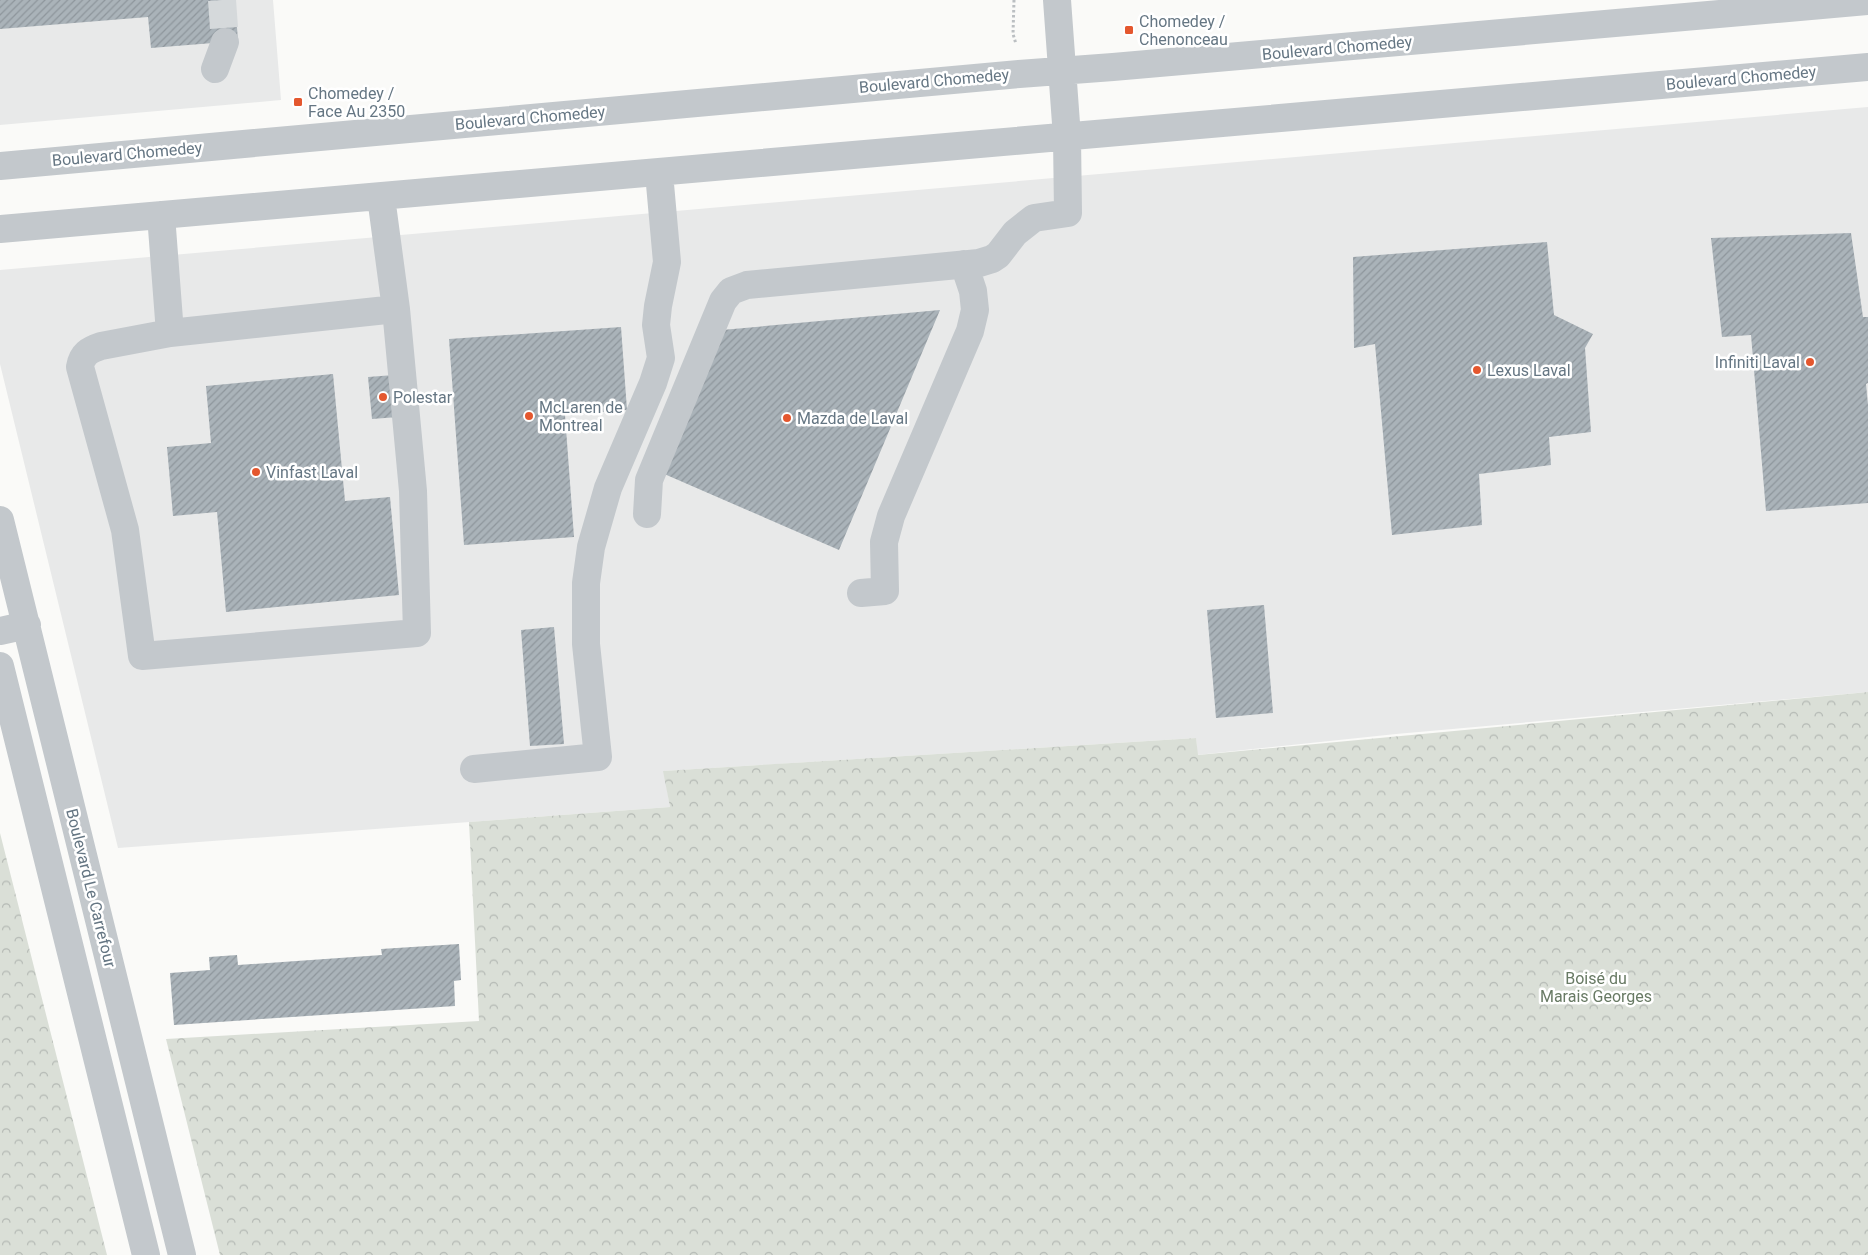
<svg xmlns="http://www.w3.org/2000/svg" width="1868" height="1255" font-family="Roboto,sans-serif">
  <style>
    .built { fill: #e8e9e9 }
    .forest { fill: url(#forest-crowns) }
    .building { fill: url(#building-hatch) }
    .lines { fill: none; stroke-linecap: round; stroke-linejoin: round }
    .minor-tunnel { stroke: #d5d9db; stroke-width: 28; stroke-dasharray: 28 14; stroke-linecap: butt }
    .path { stroke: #bbbfc2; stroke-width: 3; stroke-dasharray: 2.5 2.5; stroke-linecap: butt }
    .minor { stroke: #c3c8cc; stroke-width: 28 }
    .poi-dot { fill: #e4572e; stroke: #fff; stroke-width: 2 }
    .labels { text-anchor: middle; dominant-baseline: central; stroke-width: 5; stroke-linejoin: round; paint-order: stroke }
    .poi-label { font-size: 16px; fill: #657683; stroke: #fff; text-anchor: start }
    .street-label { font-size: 16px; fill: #657683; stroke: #fff }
    .park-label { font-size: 16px; fill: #687a64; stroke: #fff }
  </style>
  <defs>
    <pattern id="forest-crowns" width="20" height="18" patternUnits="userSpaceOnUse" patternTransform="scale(1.25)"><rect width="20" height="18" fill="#dadfd7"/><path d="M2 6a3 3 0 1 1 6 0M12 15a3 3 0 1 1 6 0" fill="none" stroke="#b4b9b4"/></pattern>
    <pattern id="building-hatch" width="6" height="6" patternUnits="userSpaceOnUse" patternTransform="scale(1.25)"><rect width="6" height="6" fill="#aab3b9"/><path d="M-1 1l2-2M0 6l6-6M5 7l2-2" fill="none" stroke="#8e969c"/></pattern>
  </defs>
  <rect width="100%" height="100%" fill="#fafaf8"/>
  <path class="built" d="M0,0H273L281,100L0,125Z
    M1868,107V692L1396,734L1197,755L1196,738L664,771L670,807L118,848L0,364V270Z"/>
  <path class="forest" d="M1868,692V1255H220L166,1039L479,1021L469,822L670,807L663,771L1196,738L1198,755Z
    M0,833L107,1255H0Z"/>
  <path class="building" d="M0,0H235L238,41L151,48L148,17L0,29Z
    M1851,233L1863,317H1868V383L1866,384L1868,405V503L1766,511L1751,335L1722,337L1711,238Z
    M1547,242L1554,315L1593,334L1585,348L1591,432L1549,437L1551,465L1479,474L1482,525L1392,535L1375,344L1354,348L1353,257Z
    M940,310L839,550L662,473L722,330Z
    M621,327L627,410L565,415L574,537L464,545L449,339Z
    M333,374L345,501L390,497L399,595L226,612L217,512L173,516L167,447L211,443L206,386Z
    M394,375L398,417L372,419L368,377Z
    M1264,605L1273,713L1216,718L1207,610Z
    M554,627L564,744L530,746L521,630Z
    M459,944L461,980L454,981L455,1006L174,1025L170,973L210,970L209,957L237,955L238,965L382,955L381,949Z"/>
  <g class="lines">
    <path class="minor-tunnel" d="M222,0L225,42"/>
    <path class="path" d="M1014,0L1013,34L1016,44"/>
    <path class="minor" d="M215,69L225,42
      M0,166L1019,74L1113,67L1868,1
      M161,215L170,333L396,309L381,197
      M0,229L1868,67
      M170,333L101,346C89,350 82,354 80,367L125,530L142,656L417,633L413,491L396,309
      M647,514L649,480L723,301L731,291L747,285L979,263L992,259L998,255L1015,233L1034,218L1068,213L1067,137L1057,0
      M0,520L182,1255
      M861,593L885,591L884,542L891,516L970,331L975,310L973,291L964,264
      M0,631L27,625
      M0,666L146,1255
      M474,769L598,757L586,644V583L591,547L608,488L653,383L661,358L656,325L658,306L667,262L659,173"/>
  </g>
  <g class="poi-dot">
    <rect x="1124" y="25" width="10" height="10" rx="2.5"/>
    <rect x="293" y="97" width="10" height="10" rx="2.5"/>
    <circle cx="1810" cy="362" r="5"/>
    <circle cx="1477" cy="370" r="5"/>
    <circle cx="383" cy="397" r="5"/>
    <circle cx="529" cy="416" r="5"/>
    <circle cx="787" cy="418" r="5"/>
    <circle cx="256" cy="472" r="5"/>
  </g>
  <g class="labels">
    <g class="poi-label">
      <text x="1139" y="21">Chomedey /<tspan x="1139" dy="18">Chenonceau</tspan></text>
      <text x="308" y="93">Chomedey /<tspan x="308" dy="18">Face Au 2350</tspan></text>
      <text x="1800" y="362" text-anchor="end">Infiniti Laval</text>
      <text x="1487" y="370">Lexus Laval</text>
      <text x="393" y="397">Polestar</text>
      <text x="539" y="407">McLaren de<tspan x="539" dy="18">Montreal</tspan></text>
      <text x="797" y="418">Mazda de Laval</text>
      <text x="266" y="472">Vinfast Laval</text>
    </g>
    <g class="street-label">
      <text transform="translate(1337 48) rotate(-5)">Boulevard Chomedey</text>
      <text transform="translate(1741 78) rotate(-5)">Boulevard Chomedey</text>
      <text transform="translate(934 81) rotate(-5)">Boulevard Chomedey</text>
      <text transform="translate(530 118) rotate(-5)">Boulevard Chomedey</text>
      <text transform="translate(127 154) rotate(-5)">Boulevard Chomedey</text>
      <text transform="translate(91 888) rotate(76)">Boulevard Le Carrefour</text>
    </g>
    <g class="park-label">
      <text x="1596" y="978">Boisé du<tspan x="1596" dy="18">Marais Georges</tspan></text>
    </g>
  </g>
</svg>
